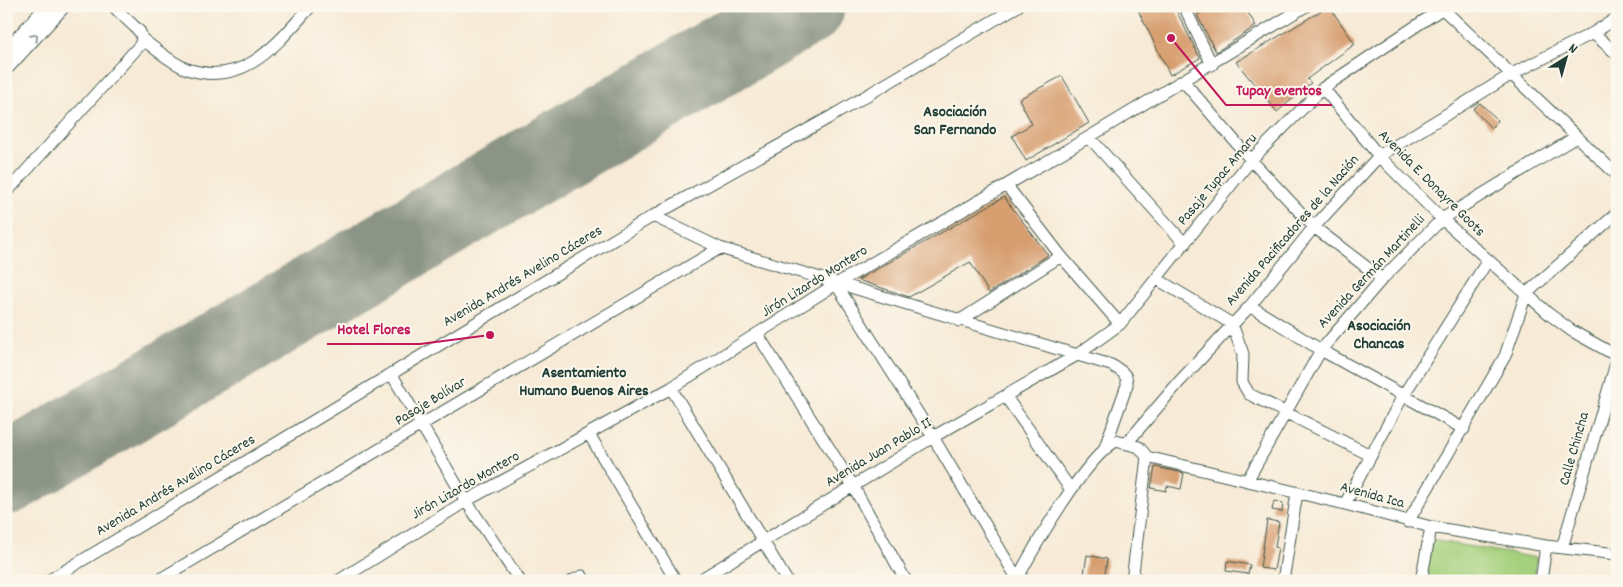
<svg xmlns="http://www.w3.org/2000/svg" width="1623" height="587" font-family="Dekko,sans-serif">
  <style>
    .green { fill: #a5d07d; stroke: #628658 }
    .lines { fill: none; stroke-linecap: round; stroke-linejoin: round }
    .runway { stroke: #8b9485; stroke-width: 80 }
    .building { fill: #d79e6f }
    .minor-casing { stroke: #3f574c; stroke-width: 13 }
    .tertiary-casing { stroke: #3f574c; stroke-width: 16 }
    .minor { stroke: #fff; stroke-width: 11 }
    .tertiary { stroke: #fff; stroke-width: 14 }
    .oneway { stroke: #8f9e9a }
    .labels { text-anchor: middle; dominant-baseline: central; stroke-width: 4; stroke-linejoin: round; paint-order: stroke }
    .street-label { font-size: 15px; fill: #1f3d34; stroke: #fbf7ec }
    .neighbourhood-label { font-size: 16px; font-weight: bold; fill: #1f3d34; stroke: #fbf7ec }
    .leader { fill: none; stroke: #c2185b; stroke-width: 2 }
    .callout-dot { fill: #c2185b; stroke: #fbf7ec; stroke-width: 2 }
    .callout-label { font-size: 16px; text-anchor: middle; font-weight: bold; fill: #c2185b; stroke: #fbf7ec; stroke-width: 4; stroke-linejoin: round; paint-order: stroke }
  </style>
  <rect width="100%" height="100%" fill="#fbf7ec"/>
  <filter id="ink" filterUnits="userSpaceOnUse"><feTurbulence type="fractalNoise" baseFrequency=".02" numOctaves="2"/><feDisplacementMap in="SourceGraphic" scale="10" xChannelSelector="R" yChannelSelector="G"/><feConvolveMatrix kernelMatrix="1 2 1 2 8 2 1 2 1" color-interpolation-filters="sRGB"/></filter>
  <filter id="wash" filterUnits="userSpaceOnUse"><feTurbulence type="fractalNoise" baseFrequency=".0096" numOctaves="4" result="noise"/><feDisplacementMap in="SourceGraphic" scale="20" xChannelSelector="R" yChannelSelector="G"/><feGaussianBlur stdDeviation="1.12" result="paint"/><feColorMatrix in="noise" values="0 0 0 0 0 0 0 0 0 0 0 0 0 0 0 0 0 1.4 0 .05"/><feComposite in="paint" operator="in"/></filter>
  <g filter="url(#wash)">
    <rect width="100%" height="100%" fill="#f7ead6"/>
    <path class="green" d="M1432,540L1537,558L1533,581H1425Z"/>
    <g class="lines">
      <path class="runway" d="M6,475L805,6"/>
    </g>
    <g id="blocks">
      <path class="building" d="M1136,6H1174L1200,58L1170,75Z
        M1213,6H1244L1256,26L1216,52L1197,15Z
        M1329,6L1355,44L1307,79L1311,83L1277,112L1236,62Z
        M1062,76L1089,123L1026,161L1012,136L1032,124L1019,99Z
        M1480,103L1498,120L1491,128L1473,109Z
        M1004,197L1048,255L989,293L970,262L909,297L858,280Z
        M1155,467L1184,473L1181,489L1167,486L1166,491L1151,488Z
        M1274,501L1283,503L1282,512L1272,510Z
        M1267,520L1279,522L1275,547L1278,548L1274,570L1260,568Z
        M1087,555L1107,559L1104,581H1083Z
        M1227,561L1250,565L1248,574L1226,571Z"/>
    </g>
  </g>
  <g filter="url(#ink)">
    <use href="#blocks" fill-opacity="0" stroke="#3f574c" stroke-width="1"/>
    <g class="lines">
      <defs>
        <path id="minor" d="M1184,6L1212,65
          M1443,9L1617,175
          M1593,33L1617,54
          M142,39C156,49 171,63 187,69C244,88 277,44 311,6
          M1184,82L1251,160L1314,227L1382,279
          M1323,88L1379,156L1442,219L1549,314L1572,331L1617,356
          M1089,137L1185,244
          M1007,186L1061,256L1120,324
          M6,193L140,45L142,39L140,32L113,6
          M653,216L720,248L1111,365C1120,370 1128,374 1127,385L1105,447
          M1157,279L1232,324L1243,354L1242,382L1249,394L1370,455
          M836,284L933,437L1017,578
          M1250,306L1321,350L1464,429
          M959,321L1061,256
          M758,335L853,486L906,581
          M391,373L466,501L520,581
          M671,388L787,581
          M1006,397L1071,490
          M589,434L676,581
          M1127,443L1179,382L1250,306L1314,227L1379,156L1512,74L1593,33L1617,18
          M1247,481L1321,350L1382,279L1442,219L1576,137
          M1345,504L1403,396L1488,260
          M1408,522L1505,356L1526,294L1617,213
          M1562,548L1617,360
          M48,581L653,216L832,116L1018,6
          M157,581L720,248
          M338,581L466,501L671,388L836,284L1089,137L1306,6
          M572,581L582,576L585,581
          M698,581L933,437L1077,355L1120,324L1251,160L1323,88L1446,6
          M1016,581C1034,547 1085,458 1116,441L1139,447L1147,457L1345,504L1431,527L1546,546L1617,554
          M1132,581L1147,457
          M1283,581L1297,493
          M1421,581L1431,527
          M1541,581L1546,546"/>
        <path id="tertiary" d="M6,52L48,6
          M6,68L63,6"/>
      </defs>
      <use href="#minor" class="minor-casing"/>
      <use href="#tertiary" class="tertiary-casing"/>
      <use href="#minor" class="minor"/>
      <use href="#tertiary" class="tertiary"/>
    </g>
    <defs><path id="oneway-chevron" d="M-2-3.5L2.5 0L-2 3.5" fill="none" stroke-width="1.6" stroke-linecap="round" stroke-linejoin="round" transform="scale(1.25)"/></defs>
    <use class="oneway" href="#oneway-chevron" transform="translate(35 37) rotate(-47)"/>
  </g>
  <g class="labels">
    <g class="street-label">
      <text transform="translate(1218 180) rotate(-50)">Pasaje Tupac Amaru</text>
      <text transform="translate(1431 184) rotate(45)">Avenida E. Donayre Goots</text>
      <text transform="translate(1293 231) rotate(-49)">Avenida Pacificadores de la Nación</text>
      <text transform="translate(1372 272) rotate(-47)">Avenida Germán Martinelli</text>
      <text transform="translate(523 277) rotate(-31)">Avenida Andrés Avelino Cáceres</text>
      <text transform="translate(815 282) rotate(-32)">Jirón Lizardo Montero</text>
      <text transform="translate(431 402) rotate(-31)">Pasaje Bolívar</text>
      <text transform="translate(1575 449) rotate(-74)">Calle Chincha</text>
      <text transform="translate(879 453) rotate(-31)">Avenida Juan Pablo II</text>
      <text transform="translate(176 486) rotate(-31)">Avenida Andrés Avelino Cáceres</text>
      <text transform="translate(466 486) rotate(-30)">Jirón Lizardo Montero</text>
      <text transform="translate(1372 496) rotate(15)">Avenida Ica</text>
    </g>
    <g class="neighbourhood-label">
      <text x="955" y="112">Asociación<tspan x="955" dy="18">San Fernando</tspan></text>
      <text x="1379" y="326">Asociación<tspan x="1379" dy="18">Chancas</tspan></text>
      <text x="584" y="373">Asentamiento<tspan x="584" dy="18">Humano Buenos Aires</tspan></text>
    </g>
  </g>
  <path class="leader" d="M1171 38L1226 105H1332M490 335L420 344H327"/>
  <g class="callout-dot">
    <circle cx="1171" cy="38" r="5"/>
    <circle cx="490" cy="335" r="5"/>
  </g>
  <g class="callout-label">
    <text x="1279" y="95">Tupay eventos</text>
    <text x="374" y="334">Hotel Flores</text>
  </g>
  <rect width="1623" height="587" fill="none" stroke="#fbf7ec" stroke-width="25"/>
  <g transform="translate(1566 58) rotate(37)" stroke="#fbf7ec" stroke-width="4" paint-order="stroke">
  <path d="M0-4L9 19L0 12L-9 19Z" fill="#1f3d34"/>
  <text y="-8" font-size="14" font-weight="bold" text-anchor="middle" fill="#1f3d34">N</text>
  </g>
</svg>
